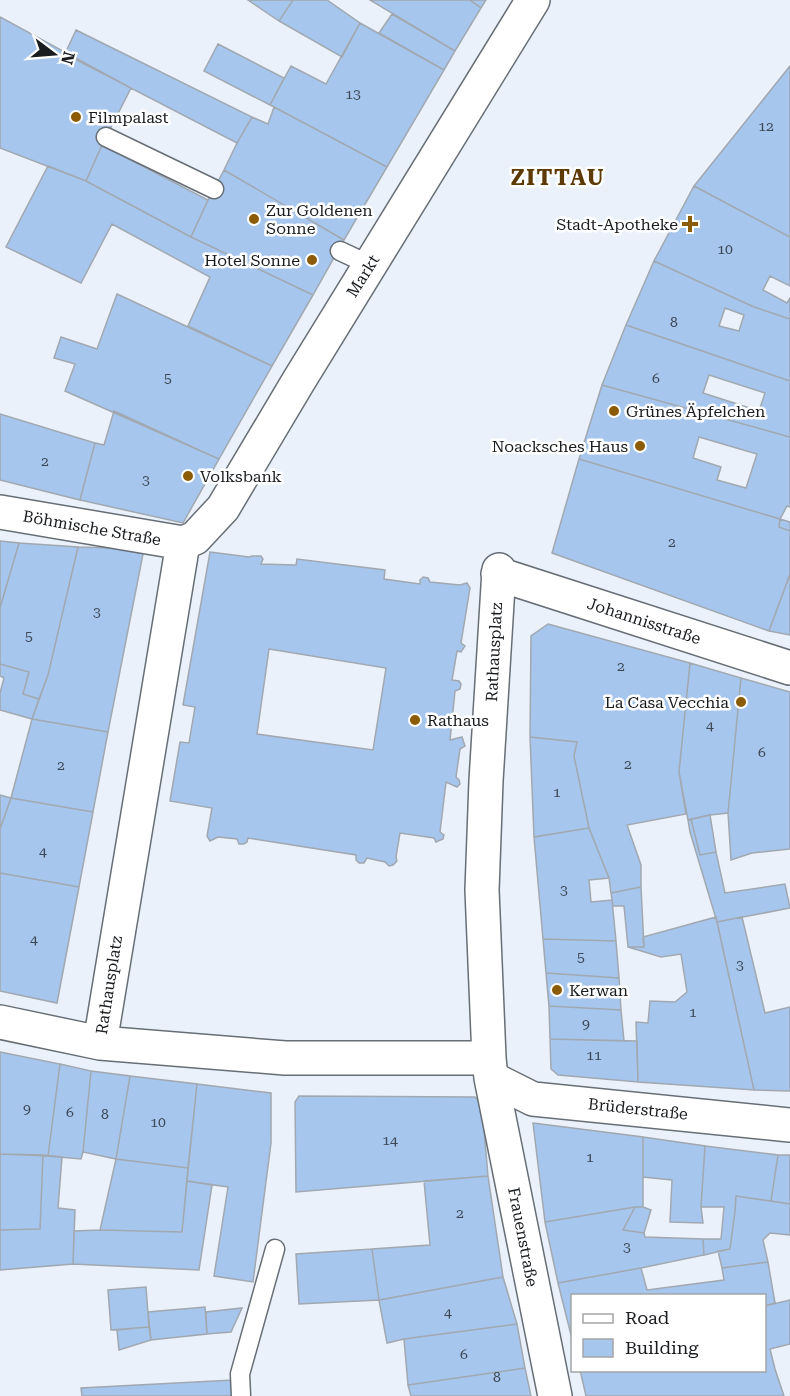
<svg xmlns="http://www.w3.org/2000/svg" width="790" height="1396" font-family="'Roboto Serif',serif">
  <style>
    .building { fill: #a6c6ee; stroke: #a1a8b0; stroke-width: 1.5; fill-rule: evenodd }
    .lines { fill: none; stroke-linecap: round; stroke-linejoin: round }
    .lane-casing { stroke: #676e75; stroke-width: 21 }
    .street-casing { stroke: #676e75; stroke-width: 36 }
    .lane { stroke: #fff; stroke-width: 18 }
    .street { stroke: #fff; stroke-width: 33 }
    .poi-dot { fill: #8c5b05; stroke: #fff; stroke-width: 2 }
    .labels { text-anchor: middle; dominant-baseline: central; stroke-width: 5; stroke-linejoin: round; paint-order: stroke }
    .number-label { font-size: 14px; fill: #3d4754 }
    .poi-label { font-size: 16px; fill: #1a1d20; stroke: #fff; text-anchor: start }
    .street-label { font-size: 16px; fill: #1a1d20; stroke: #fff }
    .district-label { font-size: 22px; font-weight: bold; letter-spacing: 1.5px; fill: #5d3a03; stroke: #fff }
  </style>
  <rect width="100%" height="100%" fill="#eaf1fa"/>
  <path class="building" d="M248,0H293L279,21Z
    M293,0H327L360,23L342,57L279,21Z
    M370,0H470L481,8L455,51Z
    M470,0H486L481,8Z
    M392,14L455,51L444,70L379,33Z
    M0,17L131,88L102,145L86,181L0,148Z
    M360,23L444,70L387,167L270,105L291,66L326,84Z
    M76,30L252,117L237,143L65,54Z
    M218,44L284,78L270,105L204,71Z
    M790,66V237L694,186Z
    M274,107L387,167L344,240L224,170L237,143L252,117L268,124Z
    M102,145L208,200L191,237L86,181Z
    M48,166L86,181L191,237L313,295L272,366L188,326L210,277L112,224L81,283L6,247Z
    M224,170L344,240L313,295L191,237L208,200Z
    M694,186L790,237V286L770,276L763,290L787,303L790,298V319L754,307L654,261Z
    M654,261L754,307L790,319V381L626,325ZM725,308L744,315L739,331L719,326Z
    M117,294L272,366L219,459L65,391L75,364L54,358L61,337L97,349Z
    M626,325L790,381V437L602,385ZM709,375L765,393L759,411L703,393Z
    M602,385L790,437V507L787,506L780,519L579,459ZM699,437L757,454L746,488L717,480L721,467L693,458Z
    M114,411L219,459L183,523L80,500L95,443L104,445Z
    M0,414L95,443L80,500L0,480Z
    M579,459L780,519L779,527L790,531V574L769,631L552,553Z
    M780,519L790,522V531L779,527Z
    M0,541L19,543L0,608Z
    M19,543L78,547L48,675L39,699L23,694L29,672L0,664V608Z
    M78,547L144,549L108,732L32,719L48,675Z
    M210,552L249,557L252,556H261L263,559L261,564L296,565L297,559L385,570L384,579L420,584V580L423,577L428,578L430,582L460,585L467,583L470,588L461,643L465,646L461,652L457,651L452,680L459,681L461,684L460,689L455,691L450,740L462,737L465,746L460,749L456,777L459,780L460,784L457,787L446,782L440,832L444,835L443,839L436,842L434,838L400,833L396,857L397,861L393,865L389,866L385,862L367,858L364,863H359L356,860V855L248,838L247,842L244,844H239L237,839L218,837L210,841L207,836L212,808L170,801L180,742L189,743L195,707L183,705ZM269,649L386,668L373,750L257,734Z
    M790,574V635L769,631Z
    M548,624L690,663L679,772L686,814L627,825L641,865V887L611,893L609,878L589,828L574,756L577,742L530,737L531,636Z
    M690,663L741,678L728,813L710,815L688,820L679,772Z
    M0,664L29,672L23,694L39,699L32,719L0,710V693L4,678L0,676Z
    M741,678L790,692V849L752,853L731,860L728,813Z
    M32,719L108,732L93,812L11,798Z
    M530,737L577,742L574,756L589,828L534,837Z
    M0,795L11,798L0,829Z
    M11,798L93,812L79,887L0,873V829Z
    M710,815L716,852L700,855L691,819Z
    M691,819L700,855L716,852L725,893L785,884L790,908L717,922L690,832L688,820Z
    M589,828L609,878L589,880L591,902L612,900L616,941L543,939L534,837Z
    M0,873L79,887L57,1003L0,991Z
    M641,887L644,947H628L624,906H613L611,893Z
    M716,917L754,1090L638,1082L636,1022L648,1023L650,1001L675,1002L687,992L681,954L661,957L628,947H644L643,937Z
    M742,917L765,1013L790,1007V1091L754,1090L717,922Z
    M543,939L616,941L619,978L546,973Z
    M546,973L619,978L621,1010L549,1006Z
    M549,1006L621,1010L624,1041L550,1039Z
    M550,1039L637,1041L638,1082L558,1075L551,1069Z
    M0,1052L60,1064L48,1156L0,1154Z
    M60,1064L91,1071L83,1152L81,1159L48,1156Z
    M91,1071L130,1076L116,1159L83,1152Z
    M130,1076L197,1084L188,1168L116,1159Z
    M197,1084L271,1093V1143L253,1282L214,1276L228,1187L187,1181Z
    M299,1096L475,1097L482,1105L488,1176L296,1192L295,1102Z
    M533,1123L643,1137V1207H635L545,1222Z
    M643,1137L705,1146L701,1207L703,1223L670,1222L672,1180L643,1177Z
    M705,1146L778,1155L771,1201L736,1196L735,1211L730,1249L704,1255L703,1239H721L724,1207H701Z
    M0,1154L43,1155L40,1229L0,1230Z
    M43,1155L62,1157L58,1208L75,1210L73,1264L0,1270V1230L40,1229Z
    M778,1155H790V1204L771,1201Z
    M116,1159L188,1168L182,1232L100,1230Z
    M488,1176L503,1277L379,1300L372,1249L430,1245L424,1181Z
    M187,1181L212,1185L199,1270L73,1264L74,1231L100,1230L182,1232Z
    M736,1196L790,1204V1235L770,1233L763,1240L768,1262L722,1268L718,1251L730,1249L735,1211Z
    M635,1207L623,1230L644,1233L645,1237L703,1239L704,1255L641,1268L558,1283L545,1222Z
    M635,1207H643L651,1210L644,1233L623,1230Z
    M372,1249L379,1300L299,1304L296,1254Z
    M768,1262L775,1303L764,1306V1296H572V1339L558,1283L641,1268L647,1290L724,1280L722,1268Z
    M503,1277L517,1324L404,1339L387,1343L379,1300Z
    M146,1287L149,1327L111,1330L108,1290Z
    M790,1300V1344L770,1349L775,1369L784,1396H586L580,1370H764V1306Z
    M205,1307L207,1334L151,1340L148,1312Z
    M242,1308L231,1332L207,1334L206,1312Z
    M517,1324L525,1368L408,1385L404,1339Z
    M149,1327L151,1340L119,1350L117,1330Z
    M525,1368L531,1396H411L408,1385Z
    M233,1380L234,1396H82L81,1388Z"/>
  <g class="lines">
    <defs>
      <path id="lane" d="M106,137L214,189
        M340,251L370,265
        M241,1396L240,1374L275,1249"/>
      <path id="street" d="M0,512L183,543
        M183,543L195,538L223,508L298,382L533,0
        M499,570L486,781L482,890L489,1058L491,1078L555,1396
        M498,574L790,668
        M0,1022L100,1043L285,1058H489
        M100,1043L183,543
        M491,1078L533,1099L790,1125"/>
    </defs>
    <use href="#lane" class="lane-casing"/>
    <use href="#street" class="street-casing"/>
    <use href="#lane" class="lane"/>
    <use href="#street" class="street"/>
  </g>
  <g class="poi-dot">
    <circle cx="76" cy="117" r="6"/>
    <circle cx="254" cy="219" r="6"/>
    <path d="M687 215h6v6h6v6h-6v6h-6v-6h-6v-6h6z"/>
    <circle cx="312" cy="260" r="6"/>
    <circle cx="614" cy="411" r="6"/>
    <circle cx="640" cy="446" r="6"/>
    <circle cx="188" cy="476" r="6"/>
    <circle cx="741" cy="702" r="6"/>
    <circle cx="415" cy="720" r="6"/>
    <circle cx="557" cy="990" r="6"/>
  </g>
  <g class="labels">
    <g class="number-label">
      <text x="353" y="94">13</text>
      <text x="766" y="126">12</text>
      <text x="725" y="249">10</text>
      <text x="674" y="322">8</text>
      <text x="168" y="378">5</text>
      <text x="656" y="378">6</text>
      <text x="45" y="461">2</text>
      <text x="146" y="480">3</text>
      <text x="672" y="542">2</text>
      <text x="97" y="612">3</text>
      <text x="29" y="636">5</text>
      <text x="621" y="666">2</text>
      <text x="710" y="725">4</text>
      <text x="762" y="752">6</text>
      <text x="628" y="764">2</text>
      <text x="61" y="765">2</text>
      <text x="557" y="792">1</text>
      <text x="43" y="851">4</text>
      <text x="564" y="890">3</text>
      <text x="34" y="939">4</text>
      <text x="581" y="957">5</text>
      <text x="740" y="965">3</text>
      <text x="693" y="1012">1</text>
      <text x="586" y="1024">9</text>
      <text x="594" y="1055">11</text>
      <text x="27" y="1109">9</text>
      <text x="70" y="1112">6</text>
      <text x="105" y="1114">8</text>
      <text x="158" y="1122">10</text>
      <text x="390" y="1140">14</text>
      <text x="590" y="1157">1</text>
      <text x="460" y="1213">2</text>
      <text x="627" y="1247">3</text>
      <text x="448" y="1312">4</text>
      <text x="464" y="1354">6</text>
      <text x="497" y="1377">8</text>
    </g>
    <g class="poi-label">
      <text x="88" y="117">Filmpalast</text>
      <text x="266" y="210">Zur Goldenen<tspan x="266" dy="18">Sonne</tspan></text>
      <text x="678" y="224" text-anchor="end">Stadt-Apotheke</text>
      <text x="300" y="260" text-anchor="end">Hotel Sonne</text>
      <text x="626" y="411">Grünes Äpfelchen</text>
      <text x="628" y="446" text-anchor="end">Noacksches Haus</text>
      <text x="200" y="476">Volksbank</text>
      <text x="729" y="702" text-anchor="end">La Casa Vecchia</text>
      <text x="427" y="720">Rathaus</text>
      <text x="569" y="990">Kerwan</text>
    </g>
    <g class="street-label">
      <text transform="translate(363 276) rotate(-58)">Markt</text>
      <text transform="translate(92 528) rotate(10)">Böhmische Straße</text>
      <text transform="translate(644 621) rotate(18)">Johannisstraße</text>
      <text transform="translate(494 652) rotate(-87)">Rathausplatz</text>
      <text transform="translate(109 985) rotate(-81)">Rathausplatz</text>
      <text transform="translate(638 1109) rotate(6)">Brüderstraße</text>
      <text transform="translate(523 1237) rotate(79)">Frauenstraße</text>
    </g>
    <g class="district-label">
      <text x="558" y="177">ZITTAU</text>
    </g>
  </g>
  <rect x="571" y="1294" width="195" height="78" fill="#ffffff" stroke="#a3a5a6" stroke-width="1.5"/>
  <rect x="583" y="1314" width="30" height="9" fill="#ffffff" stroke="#a3a5a6" stroke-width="1.5"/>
  <text x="625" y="1324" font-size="18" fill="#1a1d20">Road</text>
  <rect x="583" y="1339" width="30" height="18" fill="#a6c6ee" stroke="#a3a5a6" stroke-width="1.5"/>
  <text x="625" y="1354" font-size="18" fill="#1a1d20">Building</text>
  <g transform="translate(54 54) rotate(106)" stroke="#ffffff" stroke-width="4.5" paint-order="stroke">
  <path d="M0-4.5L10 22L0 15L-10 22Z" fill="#1a1d20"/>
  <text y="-9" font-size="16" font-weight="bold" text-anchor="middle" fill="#1a1d20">N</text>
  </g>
</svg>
